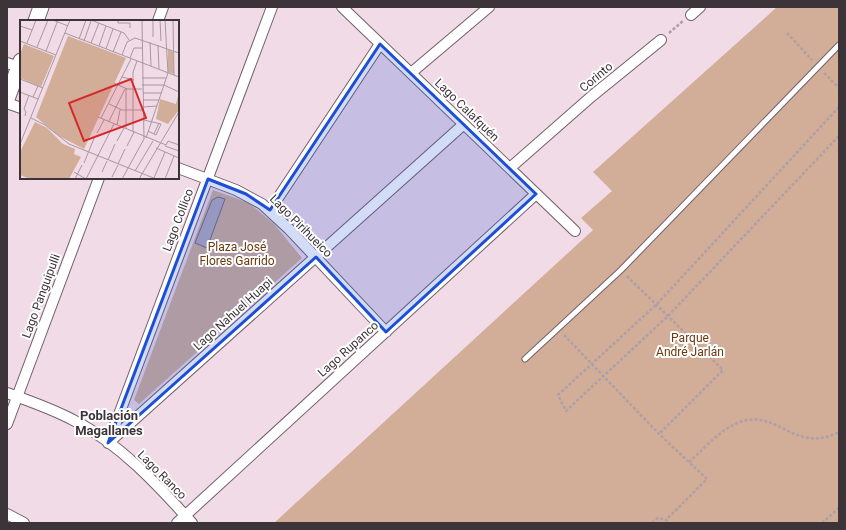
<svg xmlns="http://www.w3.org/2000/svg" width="846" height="530" font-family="Roboto,sans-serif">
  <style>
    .green { fill: #d2ae98 }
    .building { fill: #b4aabc; stroke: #756c7c }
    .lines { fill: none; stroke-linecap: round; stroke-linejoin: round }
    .lane-casing { stroke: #72606a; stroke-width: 7 }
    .street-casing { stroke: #72606a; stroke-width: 12 }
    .secondary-casing { stroke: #72606a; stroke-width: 17 }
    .path { stroke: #af9fa7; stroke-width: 2.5; stroke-dasharray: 3 2; stroke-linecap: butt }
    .lane { stroke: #fff; stroke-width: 5 }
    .street { stroke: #fff; stroke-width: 10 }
    .secondary { stroke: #fff; stroke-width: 15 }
    .marked { fill: #1d4ed8; fill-opacity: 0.2; stroke: #1d4ed8; stroke-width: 3; stroke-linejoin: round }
    .labels { text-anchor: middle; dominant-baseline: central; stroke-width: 4; stroke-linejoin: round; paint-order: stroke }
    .street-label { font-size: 12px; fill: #3d3439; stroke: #fff }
    .park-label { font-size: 12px; fill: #6d380d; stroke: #fff }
    .neighbourhood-label { font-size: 13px; font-weight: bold; fill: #3d3439; stroke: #fff }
    .inset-road { fill: none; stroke: #a898a1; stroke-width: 1 }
    .view { fill: #d62828; fill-opacity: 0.15; stroke: #d62828; stroke-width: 2 }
    .inset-edge { fill: none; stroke: #3d3439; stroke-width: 2 }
  </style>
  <rect width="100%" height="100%" fill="#f0dbe6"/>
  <path class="green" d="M777,7H839V523H274L593,230L581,218L612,191L593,172Z
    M213,190L249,203L274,224L302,258L139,404L134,400Z"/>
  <path class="building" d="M218,197L225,199L207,248L195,243L212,200Z"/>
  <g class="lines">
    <defs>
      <path id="lane" d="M525,359L621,270L839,45"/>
      <path id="street" d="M342,7L575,231
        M691,15L700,7
        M158,21L163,7
        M7,63L19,67
        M411,73L489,7
        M7,103L21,108
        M178,168L236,190L262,204L289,229L386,332
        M510,168L592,96L661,40
        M270,210L380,44
        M7,393C30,401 53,409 75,421C120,444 158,485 192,523
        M7,424L99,178
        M109,441L272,7
        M108,443L464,124
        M7,514L24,523
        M177,523L536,194"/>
      <path id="secondary" d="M36,21L41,7
        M7,99L21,61"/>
    </defs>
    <use href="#lane" class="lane-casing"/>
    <use href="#street" class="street-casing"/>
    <use href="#secondary" class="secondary-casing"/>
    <path class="path" d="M669,33L683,21
      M787,33L812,60
      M824,73L839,88
      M839,107L657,304L558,395L566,411L669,315L839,136
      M627,276L723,370L659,434
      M564,335L659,434L707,479L666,520
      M689,462C704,449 720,429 740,422C778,408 794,455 839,432
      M654,523L653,522L658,518L666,520L669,523
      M822,523L839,508"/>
    <use href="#lane" class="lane"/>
    <use href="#street" class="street"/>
    <use href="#secondary" class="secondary"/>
  </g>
  <path class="marked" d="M380,44L536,194L386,332L316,257L108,443L208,179L246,194L270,210Z"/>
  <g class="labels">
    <g class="street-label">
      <text transform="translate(596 77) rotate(-40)">Corinto</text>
      <text transform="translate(467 110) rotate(44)">Lago Calafquén</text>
      <text transform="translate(178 220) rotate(-69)">Lago Collico</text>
      <text transform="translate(301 226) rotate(45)">Lago Pirihueico</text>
      <text transform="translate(41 296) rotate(-70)">Lago Panguipulli</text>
      <text transform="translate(233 314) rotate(-42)">Lago Nahuel Huapi</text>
      <text transform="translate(348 349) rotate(-42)">Lago Rupanco</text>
      <text transform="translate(162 475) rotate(45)">Lago Ranco</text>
    </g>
    <g class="park-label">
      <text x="237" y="247">Plaza José<tspan x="237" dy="14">Flores Garrido</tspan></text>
      <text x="690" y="338">Parque<tspan x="690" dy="14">André Jarlán</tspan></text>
    </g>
    <g class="neighbourhood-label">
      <text x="109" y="415">Población<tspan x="109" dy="15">Magallanes</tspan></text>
    </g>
  </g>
  <g transform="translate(20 20)">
    <rect width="159" height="159" fill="#f0dbe6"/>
    <path d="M48,16L106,38L64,129L39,116L16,97ZM4,24L34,36L21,67L0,58V34ZM148,29L153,32L154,54L148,52ZM159,72V90L148,104L136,99L140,79L156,84ZM15,102L27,108L43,124L55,129L54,134L61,137L49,159H10L0,155V132Z" fill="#d2ae98"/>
    <path class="inset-road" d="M33,0L48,6M71,0L104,13L109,20M98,0V3H110V8M133,0V17M140,0L141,21M153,0L154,55M0,6L12,10M45,13L159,57M59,19L66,0M0,21L36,35M64,21L71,1M130,22L131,46M7,23L16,0M71,23L79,3M138,25L139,49M79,26L86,6M17,27L28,0M86,29L93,9M26,31L38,0M93,32L101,12M102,35L107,22L115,18L159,33M110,38L114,28H122M102,57L114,60M122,58H146M0,59L23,68M94,63L107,69H122M122,65H144L159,72M0,72L18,79M123,73H141M13,77L18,66M123,80H139M89,84L102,90H123M123,87L137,86M5,96L6,92L4,89L9,75M78,97L146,125M11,98L25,105L49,124L136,159M81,98L111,39M124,100L141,104L136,115L128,111M89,101L105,69M97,105L100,90M106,109V68M113,112V52L117,41M77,113L84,100M134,114L139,103M126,118L148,53L145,0M97,121L104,108M0,124L50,0M146,125L148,121L159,125M107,126L114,112M145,126L159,131M136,128L159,138M88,140L95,124M64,143L75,116M98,144L105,129M115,151L133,121M54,152L66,159M82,152L87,141M92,157L98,145M134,158L145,132M55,159L62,145M66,159L94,104M102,159L124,119L122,0M119,159L159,92M145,159L154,136"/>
    <path class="view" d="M111,59L126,98L64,121L49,83Z"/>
    <rect width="159" height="159" class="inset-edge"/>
  </g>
  <rect width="846" height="530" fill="none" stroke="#3d3439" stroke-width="16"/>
</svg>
